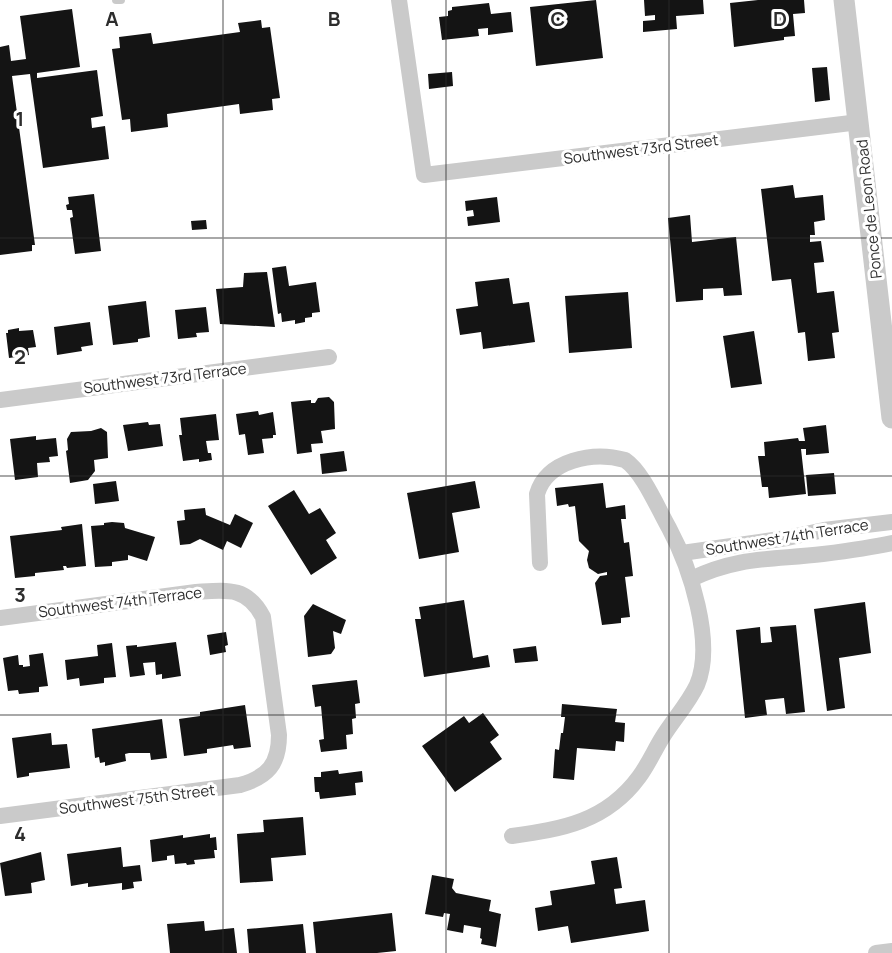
<svg xmlns="http://www.w3.org/2000/svg" width="892" height="953" font-family="Manrope,sans-serif">
  <style>
    .building { fill: #141414 }
    .lines { fill: none; stroke-linecap: round; stroke-linejoin: round }
    .service { stroke: #cacaca; stroke-width: 8 }
    .minor { stroke: #cacaca; stroke-width: 16 }
    .tertiary { stroke: #cacaca; stroke-width: 21 }
    .grid { fill: none; stroke: #2d2d2d; stroke-width: 1.5; stroke-opacity: 0.55 }
    .labels { text-anchor: middle; dominant-baseline: central; stroke-width: 6; stroke-linejoin: round; paint-order: stroke }
    .street-label { font-size: 15px; fill: #2d2d2d; stroke: #fff }
    .grid-label { font-size: 20px; text-anchor: middle; font-weight: bold; fill: #2d2d2d; stroke: #fff; stroke-width: 6; stroke-linejoin: round; paint-order: stroke }
  </style>
  <rect width="100%" height="100%" fill="#fff"/>
  <path class="building" d="M596,0L603,58L536,66L530,7Z
    M644,0H703L704,14L676,16L677,29L643,32V21L655,20V15L645,16Z
    M758,0H804L805,13L793,14L795,36L784,37V40L734,47L730,3Z
    M489,3L491,14L511,12L513,32L488,35V28L478,29L479,36L442,40L439,17L448,16V11L452,10V7Z
    M72,9L80,67L37,73V78L97,70L103,116L91,118L92,128L105,126L109,159L43,168L30,74L12,76L35,245H32V251L0,255V47L9,45L11,61L26,59L20,16Z
    M261,20L262,28L270,27L280,98L272,99L273,110L240,114L239,104L167,114L168,127L131,132L130,119L122,120L112,49L120,48L119,37L151,33L153,44L240,32L238,23Z
    M827,67L830,100L815,102L812,68Z
    M452,72L453,86L429,89L428,74Z
    M793,185L795,198L823,195L825,220L814,222L815,235H810V242L821,241L824,262L814,263L817,293L834,291L839,332L832,333L835,358L808,361L805,332L798,333L791,279L772,281L761,189Z
    M94,194L101,251L75,254L70,218L73,217L72,210H67L66,205L69,204L68,197Z
    M497,197L500,222L468,226L467,217L474,216L473,210L466,211L465,201Z
    M690,215L692,242L736,237L742,295L724,296L723,288L703,289V300L676,302L668,218Z
    M206,220L207,229L192,230L191,221Z
    M286,266L289,286L316,282L320,312L312,313V317L305,318V322L295,324V320L282,322L281,313L278,314L272,268Z
    M267,272L275,327L220,324L216,289L243,287L244,273Z
    M509,278L513,304L529,302L535,342L483,349L481,332L460,335L456,309L478,306L475,282Z
    M628,292L632,348L569,353L565,296Z
    M146,301L150,337L138,339V342L113,345L108,306Z
    M206,307L209,332L196,333L197,337L178,339L175,310Z
    M90,322L93,345L81,347L82,351L57,355L54,327Z
    M19,328V331L33,330L36,347L28,348L29,355L9,358L6,333H8V330Z
    M754,331L762,384L731,388L723,336Z
    M329,397L334,402L335,429L321,431L323,443L311,444L312,452L297,454L291,402L311,400V403H315L318,398Z
    M258,411L259,415L273,412L276,435H273V438L262,439L264,453L248,455L245,434L239,435L236,414Z
    M216,414L219,440L206,441L208,453H211L212,460L199,462V459L183,461L179,435H182L180,418Z
    M148,422L149,425L160,424L163,446L128,451L123,425Z
    M826,425L829,453L806,455V449H801L806,494L769,498L768,487H762L758,456H765L764,442L798,438L799,441H805L803,428Z
    M101,428L107,432L108,458L94,460L95,471L88,480L70,483L66,451L68,450L67,439L71,432L91,431Z
    M36,436V440L56,438L58,456L49,457L50,462L37,463L38,477L15,480L10,439Z
    M344,451L347,471L322,474L320,454Z
    M834,473L836,494L808,496L806,475Z
    M116,481L119,501L95,504L93,484Z
    M475,481L480,508L452,513L459,552L419,559L407,493Z
    M603,483L606,508L625,505L626,519H621L624,543L629,542L633,576L625,577L630,617L621,618V623L602,625L595,583L600,576L607,575V572L598,574L589,568L587,560L589,551L579,541L575,506L569,507L568,504L557,506L555,488Z
    M294,490L309,514L320,508L336,533L326,540L337,558L311,575L268,506Z
    M205,508L206,515L230,525L235,514L253,523L241,548L227,541L223,550L200,539L190,544L180,545L177,521L185,520L184,510Z
    M112,522L124,523L125,528L155,537L147,561L128,555V560L112,562V566L95,567L91,526L104,525V523Z
    M82,524L86,566L67,568L66,566H63L64,570L35,573V576L15,578L10,536L62,530L61,527Z
    M464,600L473,658L488,655L490,667L424,677L415,619H421L419,607Z
    M865,602L871,653L839,658L845,708L827,711L814,609Z
    M313,604L346,620L341,634L333,631L335,648L331,654L308,657L304,616Z
    M796,625L805,712L786,714L784,698L765,700L767,715L745,718L736,630L760,627L761,643L772,642L770,627Z
    M226,632L228,645L225,646L226,652L210,655L207,635Z
    M176,642L181,676L162,679V674L156,675L155,662L143,663L145,675L130,677L126,646L137,645V647Z
    M112,643L116,677L104,678V683L80,686L79,678L67,680L65,660L98,656L97,645Z
    M536,646L538,661L515,663L513,649Z
    M43,653L48,686L39,687V692L19,694L18,690L8,691L3,658L18,655L19,665H23V667L30,666L29,655Z
    M357,680L360,703L355,704L356,718L352,719L353,734L346,735L347,749L321,752L319,740L324,739L321,706L315,707L312,685Z
    M562,704L617,709L615,722L625,723L624,742L616,741L615,751L577,748L574,780L553,778L555,749L559,750L561,733H563L565,717H561Z
    M245,705L251,747L234,749L233,745L207,749V753L184,756L179,719L200,716V712Z
    M483,713L499,735L490,742L502,759L455,792L422,746L464,716L469,723Z
    M162,719L167,758L151,760L150,753H129L125,754L126,761L105,766V762L100,763L99,757L95,758L92,729Z
    M51,733L52,745L67,744L70,768L29,773V776L17,778L12,738Z
    M338,770L339,774L362,771L363,782L355,783L356,795L320,799L319,792H315L314,777H321V772Z
    M303,817L306,855L271,858L273,881L240,883L237,834L264,832L263,820Z
    M210,834V838L216,837L217,850H214L215,858L194,860L195,864L187,865L186,863L175,864L174,855L167,856V860L152,862L150,840L183,835V838Z
    M121,847L123,867L140,865L142,881L133,882L134,888L122,890V883L88,887V883L71,886L67,854Z
    M41,852L45,880L31,883L32,893L5,896L0,863Z
    M617,857L622,888L614,889L616,904L645,900L649,931L571,943L568,926L538,931L535,908L552,905L550,891L595,884L591,861Z
    M432,875L454,879L452,888L456,893L491,900L489,911L501,914L496,947L481,944L482,939L480,938L481,928L464,925L463,933L447,930L450,914L444,913L443,917L425,914Z
    M392,913L396,951L377,953H316L313,922Z
    M204,921L205,931L234,928L237,953H170L167,924Z
    M303,924L306,953H249L247,929Z"/>
  <g class="lines">
    <path class="service" d="M116,0H121"/>
    <path class="minor" d="M399,0L424,175L859,122
      M0,400L329,357
      M682,553L787,538L824,530L892,522
      M691,579C739,556 772,560 823,554C846,551 869,548 892,543
      M0,618L196,592C226,590 247,586 263,617L279,735C279,764 268,777 240,785L0,816
      M512,836C562,829 606,822 639,777C648,765 654,751 662,738C673,720 688,704 697,685C715,643 690,567 669,528C658,509 643,472 625,460C593,451 547,460 537,494L540,563
      M876,953L892,951"/>
    <path class="tertiary" d="M844,0L892,418"/>
  </g>
  <path class="grid" d="M223,0V953M446,0V953M669,0V953M0,238H892M0,476H892M0,715H892"/>
  <g class="labels">
    <g class="street-label">
      <text transform="translate(641 149) rotate(-7)">Southwest 73rd Street</text>
      <text transform="translate(869 209) rotate(-96)">Ponce de Leon Road</text>
      <text transform="translate(165 378) rotate(-7)">Southwest 73rd Terrace</text>
      <text transform="translate(787 537) rotate(-9)">Southwest 74th Terrace</text>
      <text transform="translate(120 602) rotate(-7)">Southwest 74th Terrace</text>
      <text transform="translate(137 799) rotate(-7)">Southwest 75th Street</text>
    </g>
  </g>
  <g class="grid-label">
    <text x="112" y="26">A</text>
    <text x="334" y="26">B</text>
    <text x="558" y="26">C</text>
    <text x="780" y="26">D</text>
    <text x="20" y="126">1</text>
    <text x="20" y="364">2</text>
    <text x="20" y="602">3</text>
    <text x="20" y="841">4</text>
  </g>
</svg>
